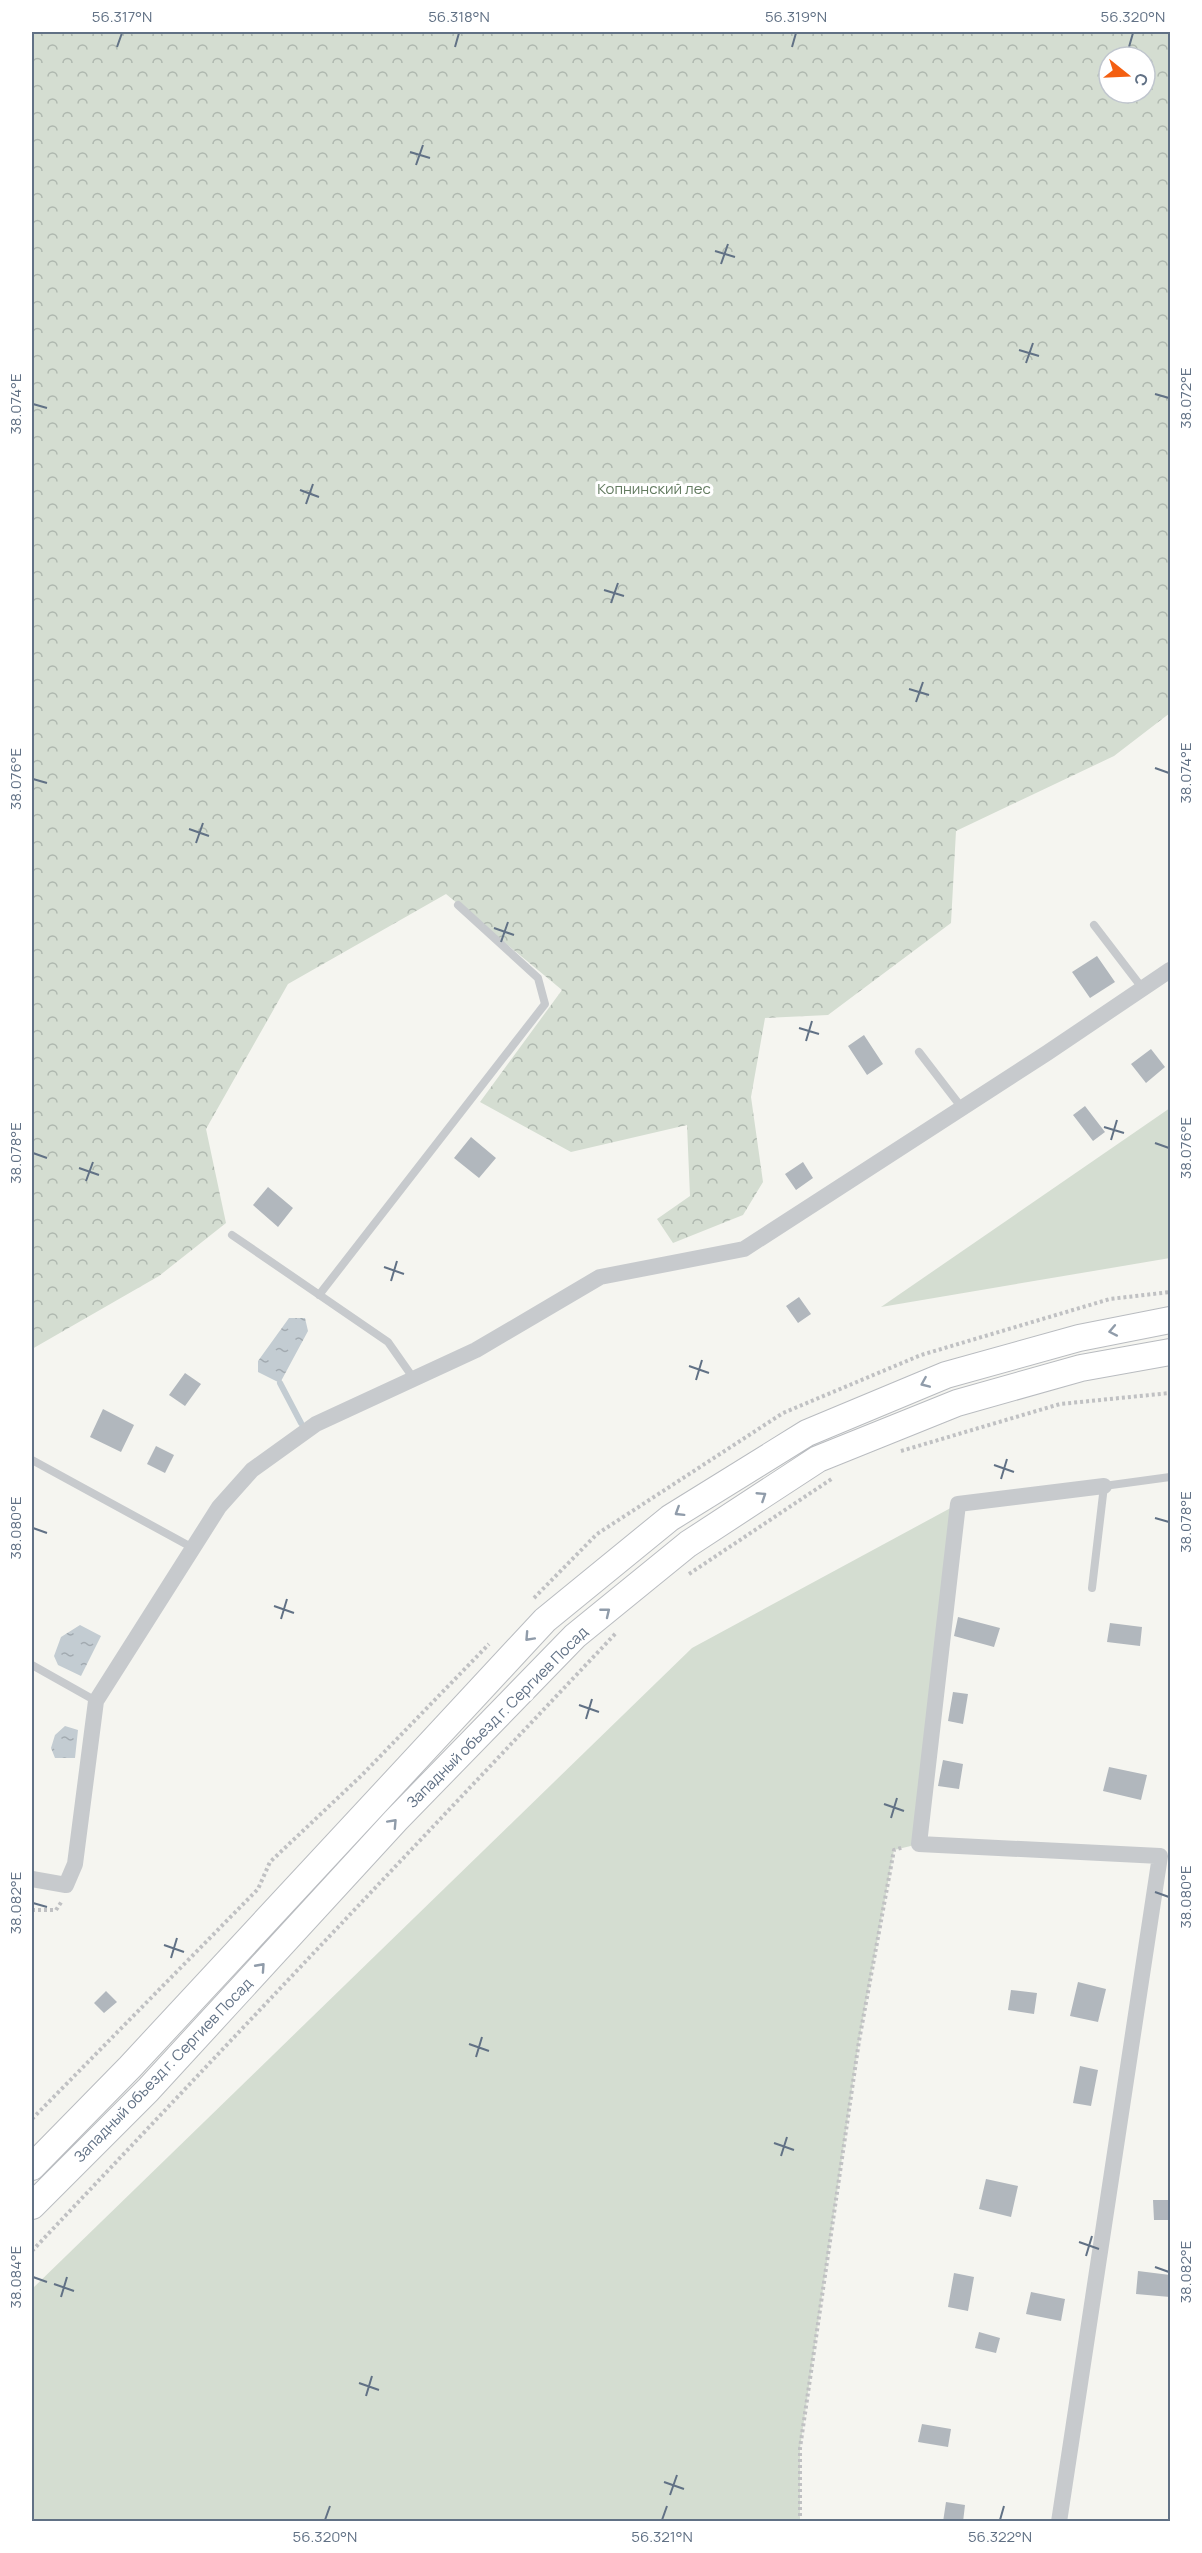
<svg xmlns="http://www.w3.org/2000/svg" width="1202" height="2553" font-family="Manrope,sans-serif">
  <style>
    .green { fill: #d4ddd1 }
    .forest { fill: url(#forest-crowns); fill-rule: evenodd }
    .water { fill: url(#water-ripples) }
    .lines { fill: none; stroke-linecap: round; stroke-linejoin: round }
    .stream { stroke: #c3ccd2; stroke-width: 6 }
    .building { fill: #b1b7bd }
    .primary-casing { stroke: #b9bcc0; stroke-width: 28 }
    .path { stroke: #c0c1c3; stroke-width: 4; stroke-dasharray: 3 3; stroke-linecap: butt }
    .lane { stroke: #c7cacd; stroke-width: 8 }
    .street { stroke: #c7cacd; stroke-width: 16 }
    .primary { stroke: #fff; stroke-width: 26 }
    .oneway { stroke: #909caa }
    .ticks { fill: none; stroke: #617185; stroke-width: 2 }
    .labels { text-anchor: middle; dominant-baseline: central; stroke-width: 6; stroke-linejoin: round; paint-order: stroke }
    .park-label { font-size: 15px; fill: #637b60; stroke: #fff }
    .street-label { font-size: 15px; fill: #617185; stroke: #fff }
    .neatline { fill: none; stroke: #617185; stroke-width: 2 }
    .ticks-label { font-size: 15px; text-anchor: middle; fill: #617185 }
  </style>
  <defs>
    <pattern id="forest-crowns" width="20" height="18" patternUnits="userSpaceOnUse" patternTransform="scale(1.5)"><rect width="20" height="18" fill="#d4ddd1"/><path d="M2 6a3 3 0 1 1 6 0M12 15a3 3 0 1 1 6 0" fill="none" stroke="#afb8af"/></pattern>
    <pattern id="water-ripples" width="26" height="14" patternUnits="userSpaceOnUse" patternTransform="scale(1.5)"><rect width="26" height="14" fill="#c3ccd2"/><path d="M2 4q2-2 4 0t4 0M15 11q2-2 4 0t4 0" fill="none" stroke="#a2aab0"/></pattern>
  </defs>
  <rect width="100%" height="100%" fill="#f5f5f0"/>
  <path class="green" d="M1170,1108V1258L881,1307Z
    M958,1504L919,1844L894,1850L859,2041L800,2448V2521L32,2522V2289L692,1648Z"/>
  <path class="forest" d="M32,32H1170V713L1114,756L956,831L951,923L828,1015L765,1018L751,1097L763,1182L743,1215L673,1243L657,1219L690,1196L687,1125L571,1152L480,1102L562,990L446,894L288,984L206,1129L226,1223L159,1276L32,1349ZM1109,57H1145V93H1109Z"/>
  <path class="water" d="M289,1318H305L308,1331L280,1383L258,1372V1361Z
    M80,1625L101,1636L81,1676L58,1665L54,1656L61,1637Z
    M65,1726L78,1730L75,1758H55L51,1748L55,1735Z"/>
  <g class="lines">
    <path class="stream" d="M280,1383L301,1423"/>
  </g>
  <path class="building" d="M1097,956L1115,982L1090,998L1072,972Z
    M864,1035L883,1064L867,1075L848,1046Z
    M1151,1049L1165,1067L1146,1083L1131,1064Z
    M1085,1106L1105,1132L1093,1141L1073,1115Z
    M471,1137L496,1158L479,1178L454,1158Z
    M803,1162L813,1178L796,1190L785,1174Z
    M268,1187L293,1208L278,1227L253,1205Z
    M799,1297L811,1314L798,1323L786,1306Z
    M185,1373L201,1384L185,1406L169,1395Z
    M103,1409L134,1425L121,1452L90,1437Z
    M156,1446L174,1455L165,1473L147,1464Z
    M958,1617L1000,1628L994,1647L954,1636Z
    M1110,1623L1142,1627L1140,1646L1107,1642Z
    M953,1692L968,1694L963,1724L948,1721Z
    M943,1760L963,1764L959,1789L938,1786Z
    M1109,1767L1147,1775L1141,1800L1103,1791Z
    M1078,1982L1106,1989L1098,2022L1070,2016Z
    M1011,1990L1037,1993L1034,2014L1008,2010Z
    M106,1991L117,2002L104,2013L94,2003Z
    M1080,2066L1098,2070L1091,2106L1073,2103Z
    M986,2179L1018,2186L1011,2217L979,2209Z
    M1153,2200H1170V2220H1154Z
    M1138,2271L1170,2275V2297L1136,2294Z
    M954,2273L974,2277L968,2311L948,2307Z
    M1031,2292L1065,2299L1061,2321L1026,2314Z
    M979,2332L1000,2338L996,2353L975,2348Z
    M922,2424L951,2429L948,2447L918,2442Z
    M946,2502L965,2505L963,2522H943Z"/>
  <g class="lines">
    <defs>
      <path id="primary" d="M32,2167L130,2067L545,1620L670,1518L807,1433L946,1375L1079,1338L1170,1320
        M32,2206L148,2090L396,1820L575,1636L688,1544L818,1459L957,1403L1081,1368L1170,1352"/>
    </defs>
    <use href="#primary" class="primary-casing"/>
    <path class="path" d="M901,1451L1060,1404L1170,1393
      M689,1574L833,1478
      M534,1598L597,1534L783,1413L921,1355L1110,1299L1170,1292
      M32,1910H56L62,1901
      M32,2119L258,1889L270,1862L362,1775L489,1644
      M32,2251L616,1633
      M800,2522V2448L859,2041L894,1850L904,1847"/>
    <path class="lane" d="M1094,925L1143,989
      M919,1052L962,1108
      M232,1235L388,1342L414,1379
      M319,1295L545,1004L538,978L458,905
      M32,1460L193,1548
      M1092,1588L1104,1486L1170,1477
      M32,1665L96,1701"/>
    <path class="street" d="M32,1879L66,1885L75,1864L96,1701L219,1507L252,1470L316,1424L476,1350L600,1277L744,1249L1047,1053L1170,970
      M1059,2522L1160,1856L919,1844L958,1504L1104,1486"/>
    <use href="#primary" class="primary"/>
  </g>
  <defs><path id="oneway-chevron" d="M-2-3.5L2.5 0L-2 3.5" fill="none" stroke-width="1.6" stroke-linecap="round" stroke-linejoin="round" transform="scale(1.5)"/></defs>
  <g class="oneway">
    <use href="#oneway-chevron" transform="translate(1113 1331) rotate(169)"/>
    <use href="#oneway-chevron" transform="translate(925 1383) rotate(157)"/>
    <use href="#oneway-chevron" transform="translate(762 1496) rotate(-33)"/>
    <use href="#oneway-chevron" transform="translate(679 1512) rotate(148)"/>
    <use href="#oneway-chevron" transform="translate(606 1612) rotate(-39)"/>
    <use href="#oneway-chevron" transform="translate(529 1637) rotate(133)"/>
    <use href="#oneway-chevron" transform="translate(393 1823) rotate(-47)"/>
    <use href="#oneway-chevron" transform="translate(261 1967) rotate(-48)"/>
  </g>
  <path class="ticks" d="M117,47L122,33M455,47L459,33M792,47L796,33M1129,47L1133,33M410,152L430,158M416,165L423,145M715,251L735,257M721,264L728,244M1019,350L1039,356M1026,363L1033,343M1155,394L1169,398M33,404L47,408M300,490L319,497M306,504L313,484M604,590L624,596M611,603L618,583M909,689L929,695M916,702L923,682M1155,768L1169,773M33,779L47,783M189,829L209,836M196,843L203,823M494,928L514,935M501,942L508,922M799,1028L819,1034M806,1041L812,1021M1104,1127L1124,1133M1111,1140L1117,1120M1155,1143L1169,1148M33,1153L47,1158M79,1168L99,1175M86,1181L93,1162M384,1267L404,1274M391,1281L397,1261M689,1366L709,1373M696,1380L702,1360M994,1465L1014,1472M1001,1479L1007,1459M1155,1518L1169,1522M33,1528L47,1533M274,1606L294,1613M281,1619L287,1599M579,1705L599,1712M586,1719L592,1699M884,1804L904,1811M891,1818L897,1798M1155,1892L1169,1897M33,1903L47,1907M164,1945L184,1952M171,1958L177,1938M469,2044L489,2051M476,2057L482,2037M774,2143L794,2150M781,2156L787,2137M1079,2242L1099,2249M1086,2256L1092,2236M1155,2267L1169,2272M33,2277L47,2282M54,2284L74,2291M61,2297L67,2277M359,2383L379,2390M366,2396L372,2376M664,2482L684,2489M670,2495L677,2475M325,2520L330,2506M662,2520L667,2506M1000,2520L1004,2506"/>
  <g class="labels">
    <g class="park-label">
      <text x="654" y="488">Копнинский лес</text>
    </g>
    <g class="street-label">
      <text transform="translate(497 1717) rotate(-45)">Западный объезд г. Сергиев Посад</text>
      <text transform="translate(163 2070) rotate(-46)">Западный объезд г. Сергиев Посад</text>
    </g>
  </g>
  <rect width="1202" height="2553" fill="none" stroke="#ffffff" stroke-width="66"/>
  <g transform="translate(1127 75) rotate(108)"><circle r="28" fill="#ffffff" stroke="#c0c6ce" stroke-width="1.5"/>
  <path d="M0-4.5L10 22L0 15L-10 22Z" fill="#f45f11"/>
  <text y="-9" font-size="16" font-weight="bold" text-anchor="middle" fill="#617185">С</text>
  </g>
  <rect x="33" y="33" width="1136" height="2487" class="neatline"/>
  <g class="ticks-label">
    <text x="122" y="22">56.317°N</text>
    <text x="459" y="22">56.318°N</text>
    <text x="796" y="22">56.319°N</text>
    <text x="1133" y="22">56.320°N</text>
    <text transform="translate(1186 398) rotate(-90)" y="5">38.072°E</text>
    <text transform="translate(16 404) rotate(-90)" y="5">38.074°E</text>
    <text transform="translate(1186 773) rotate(-90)" y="5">38.074°E</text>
    <text transform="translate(16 779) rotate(-90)" y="5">38.076°E</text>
    <text transform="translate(1186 1148) rotate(-90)" y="5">38.076°E</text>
    <text transform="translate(16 1153) rotate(-90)" y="5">38.078°E</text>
    <text transform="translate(1186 1522) rotate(-90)" y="5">38.078°E</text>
    <text transform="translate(16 1528) rotate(-90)" y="5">38.080°E</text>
    <text transform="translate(1186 1897) rotate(-90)" y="5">38.080°E</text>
    <text transform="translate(16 1903) rotate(-90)" y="5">38.082°E</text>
    <text transform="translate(1186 2272) rotate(-90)" y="5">38.082°E</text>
    <text transform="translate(16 2277) rotate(-90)" y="5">38.084°E</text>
    <text x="325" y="2542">56.320°N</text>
    <text x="662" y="2542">56.321°N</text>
    <text x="1000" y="2542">56.322°N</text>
  </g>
</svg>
